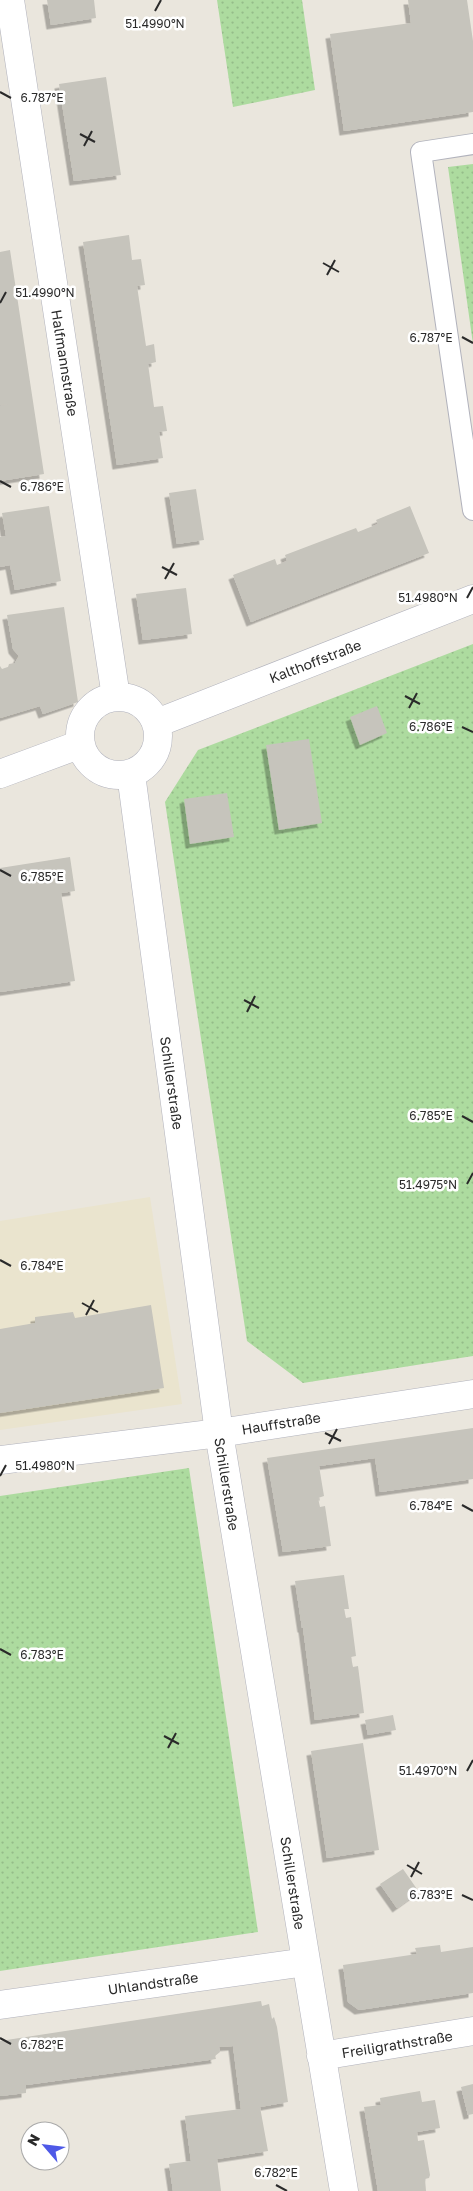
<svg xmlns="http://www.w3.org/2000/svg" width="473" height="2191" font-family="'Golos Text',sans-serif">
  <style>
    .education { fill: #eae4ce }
    .garden { fill: url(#garden-dots) }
    .building { fill: #c6c4bc; filter: url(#shadow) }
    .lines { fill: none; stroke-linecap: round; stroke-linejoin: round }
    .service-casing { stroke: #b1b2bc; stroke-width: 22 }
    .minor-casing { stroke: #b1b2bc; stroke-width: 29 }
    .service { stroke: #fff; stroke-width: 20 }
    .minor { stroke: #fff; stroke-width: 28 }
    .ticks { fill: none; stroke: #2a2a2a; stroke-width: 2 }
    .labels { text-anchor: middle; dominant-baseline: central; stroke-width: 5; stroke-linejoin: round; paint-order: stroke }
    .street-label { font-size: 14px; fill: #2a2a2a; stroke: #fff }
    .ticks-label { font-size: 12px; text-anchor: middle; fill: #2a2a2a; stroke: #fff; stroke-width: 5; stroke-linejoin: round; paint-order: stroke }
  </style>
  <defs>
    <pattern id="garden-dots" width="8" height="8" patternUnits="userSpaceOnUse" patternTransform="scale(1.25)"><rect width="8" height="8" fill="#addb9f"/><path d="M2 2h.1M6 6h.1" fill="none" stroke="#95bc89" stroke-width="1.8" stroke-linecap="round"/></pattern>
    <filter id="shadow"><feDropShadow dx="-4.5" dy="4.5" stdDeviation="0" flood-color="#0004"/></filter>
  </defs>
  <rect width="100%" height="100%" fill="#eae6dd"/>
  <path class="education" d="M150,1197L182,1404L0,1430V1221Z"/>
  <path class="garden" d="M217,0H302L315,90L233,107Z
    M473,164V344L448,167Z
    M473,644V1356L303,1383L247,1341L165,802L198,750Z
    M189,1468L258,1932L0,1971V1496Z"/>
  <path class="building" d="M47,0H94L96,18L51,25Z
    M408,0H467L473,41V112L344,131L330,34L411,23Z
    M106,77L121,175L74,181L59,84Z
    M129,235L132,260L141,259L145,285L137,286L146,346L154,344L156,362L148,364L154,407L163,406L167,431L159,432L163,458L117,465L83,242Z
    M10,250L44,474L0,481V406L8,404L0,405V252Z
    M196,489L204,540L177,544L169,493Z
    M49,506L61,581L15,590L10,565L0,567V537L6,536L2,513Z
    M410,506L429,553L251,622L233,575L275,559L277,565L287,561L285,555L356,528L358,532L378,524L376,520Z
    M186,588L192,634L143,640L136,594Z
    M64,607L78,702L43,714L40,706L0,718V666L2,669L8,667L9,664L15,663L19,656L13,649L7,615Z
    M377,706L387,733L360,745L350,717Z
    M309,739L322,823L279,830L266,745Z
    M227,793L234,837L190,844L184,799Z
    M70,857L75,891L61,893L75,981L0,992V868Z
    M151,1305L164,1388L0,1413V1329L35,1323V1317L73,1312L75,1318Z
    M473,1428V1479L380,1492L375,1458L319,1466L324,1496L318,1498L320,1507L325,1506L331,1546L283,1552L267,1458Z
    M344,1575L349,1609H344L346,1618L351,1617L356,1656L351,1657L353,1667L358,1666L364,1713L315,1720L303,1628H302L295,1581Z
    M393,1715L396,1730L368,1735L365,1720Z
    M363,1743L379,1850L327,1858L311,1751Z
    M403,1869L419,1892L397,1908L380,1884Z
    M440,1945L441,1952L473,1947V1993L359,2010L348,2002L343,1965L417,1954L415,1948Z
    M261,2001L262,2006L269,2004L272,2019L274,2017L277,2027L288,2102L260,2107L268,2151L217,2159L221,2191H173L169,2164L191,2161L185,2116L241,2109L233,2046L219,2047L220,2052L215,2056L216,2059L26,2085V2093L0,2096V2041Z
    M473,2084V2114L468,2115L461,2087Z
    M420,2091L422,2102L435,2100L440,2128L417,2132L418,2141L424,2140L430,2175L429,2178L425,2179L426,2191H378L364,2107L381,2105L380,2098Z"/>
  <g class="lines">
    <defs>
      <path id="service" d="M473,144L421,152L473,510"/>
      <path id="minor" d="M10,0L116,697
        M80 736a39 39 0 1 1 78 0a39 39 0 1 1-78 0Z
        M157,723L473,599
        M0,774L81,744
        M131,774L219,1433L344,2191
        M0,1460L219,1433L473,1394
        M0,2005L306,1962
        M321,2056L473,2031"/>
    </defs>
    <use href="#service" class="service-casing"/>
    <use href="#minor" class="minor-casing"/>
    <use href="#service" class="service"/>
    <use href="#minor" class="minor"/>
  </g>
  <path class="ticks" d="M155,11L161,0M0,92L11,98M80,134L95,142M84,146L92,131M323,263L339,272M327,275L335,260M0,303L6,292M462,337L473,343M0,481L11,487M162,567L177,575M165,579L174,563M467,598L473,587M405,696L420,704M409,708L417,693M462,727L473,732M0,870L11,876M244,1000L259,1008M247,1012L255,996M462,1116L473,1122M467,1184L473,1173M0,1260L11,1266M82,1303L98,1312M86,1315L94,1300M325,1433L341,1441M329,1444L337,1429M0,1476L6,1465M462,1505L473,1511M0,1649L11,1655M164,1736L179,1744M168,1748L176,1733M467,1771L473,1760M407,1865L422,1874M411,1877L419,1862M462,1895L473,1900M0,2038L11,2044M276,2185L287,2191"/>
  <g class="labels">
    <g class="street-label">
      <text transform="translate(65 363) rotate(81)">Halfmannstraße</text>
      <text transform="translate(315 661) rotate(-21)">Kalthoffstraße</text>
      <text transform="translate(172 1083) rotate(82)">Schillerstraße</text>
      <text transform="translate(281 1423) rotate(-9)">Hauffstraße</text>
      <text transform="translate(227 1484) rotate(81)">Schillerstraße</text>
      <text transform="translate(293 1883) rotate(81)">Schillerstraße</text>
      <text transform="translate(153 1983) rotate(-8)">Uhlandstraße</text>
      <text transform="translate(397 2044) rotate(-9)">Freiligrathstraße</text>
    </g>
  </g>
  <g class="ticks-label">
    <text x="155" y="28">51.4990°N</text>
    <text x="42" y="102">6.787°E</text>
    <text x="45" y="297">51.4990°N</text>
    <text x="431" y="342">6.787°E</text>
    <text x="42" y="491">6.786°E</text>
    <text x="428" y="602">51.4980°N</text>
    <text x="431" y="731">6.786°E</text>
    <text x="42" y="881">6.785°E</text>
    <text x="431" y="1120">6.785°E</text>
    <text x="428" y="1189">51.4975°N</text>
    <text x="42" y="1270">6.784°E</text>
    <text x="45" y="1470">51.4980°N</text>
    <text x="431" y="1510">6.784°E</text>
    <text x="42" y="1659">6.783°E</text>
    <text x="428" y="1775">51.4970°N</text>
    <text x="431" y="1899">6.783°E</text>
    <text x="42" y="2049">6.782°E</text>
    <text x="276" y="2177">6.782°E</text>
  </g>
  <g transform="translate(45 2146) rotate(298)"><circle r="24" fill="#ffffff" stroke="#aaaaaa"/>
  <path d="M0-4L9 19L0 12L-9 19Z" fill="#4e59e7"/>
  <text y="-8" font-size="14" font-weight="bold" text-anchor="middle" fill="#2a2a2a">N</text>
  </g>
</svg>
